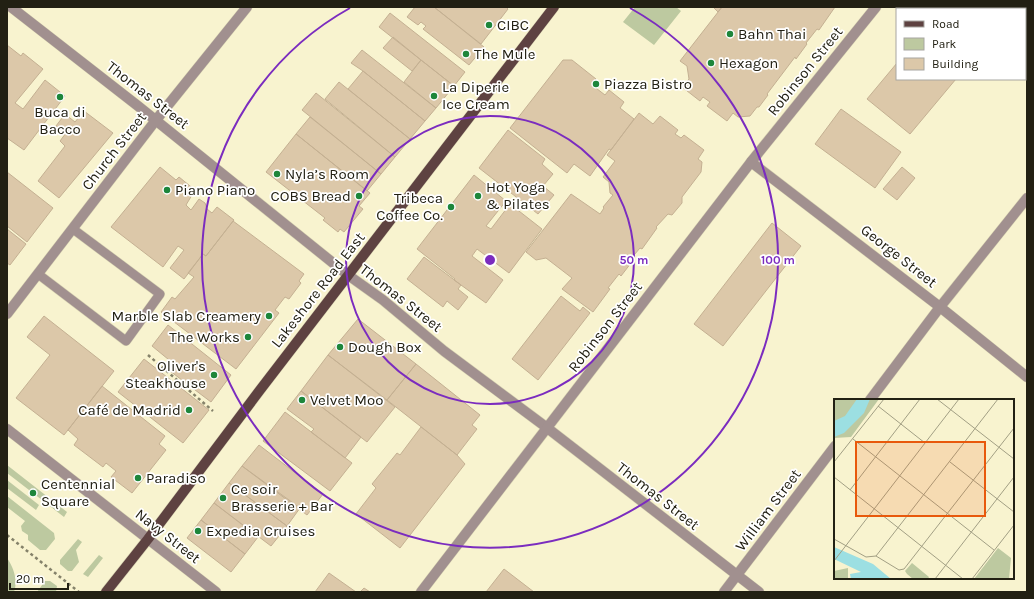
<svg xmlns="http://www.w3.org/2000/svg" width="1034" height="599" font-family="Karla,sans-serif">
  <style>
    .green { fill: #bdc9a0 }
    .building { fill: #dcc8a9; stroke: #c4b092 }
    .lines { fill: none; stroke-linecap: round; stroke-linejoin: round }
    .service-casing { stroke: #d6d1b1; stroke-width: 10 }
    .minor-casing { stroke: #d6d1b1; stroke-width: 11 }
    .tertiary-casing { stroke: #d6d1b1; stroke-width: 11 }
    .primary-casing { stroke: #d6d1b1; stroke-width: 11 }
    .path { stroke: #85826a; stroke-width: 2.5; stroke-dasharray: 3 3; stroke-linecap: butt }
    .service { stroke: #a1908f; stroke-width: 9 }
    .minor { stroke: #a1908f; stroke-width: 10 }
    .tertiary { stroke: #a1908f; stroke-width: 10 }
    .primary { stroke: #5e4241; stroke-width: 10 }
    .ring { fill: none; stroke: #7b2cbf; stroke-width: 2 }
    .poi-dot { fill: #1d863b; stroke: #fff; stroke-width: 1.5 }
    .labels { text-anchor: middle; dominant-baseline: central; stroke-width: 3.5; stroke-linejoin: round; paint-order: stroke }
    .poi-label { font-size: 15px; fill: #222013; stroke: #fff; text-anchor: start }
    .street-label { font-size: 15px; fill: #222013; stroke: #fff }
    .inset-road { fill: none; stroke: #a29f84; stroke-width: 1 }
    .view { fill: #e8590c; fill-opacity: 0.15; stroke: #e8590c; stroke-width: 2 }
    .inset-edge { fill: none; stroke: #222013; stroke-width: 2 }
    .centre { fill: #7b2cbf; stroke: #fff; stroke-width: 2 }
    .ring-label { font-size: 12px; text-anchor: middle; font-weight: bold; fill: #7b2cbf; stroke: #fff; stroke-width: 3.5; stroke-linejoin: round; paint-order: stroke }
  </style>
  <rect width="100%" height="100%" fill="#f8f3cf"/>
  <path class="green" d="M635,7H676L681,11L654,45L623,22Z
    M7,465L67,512L64,517L7,473Z
    M7,480L39,505L36,510L7,488Z
    M7,496L54,533L55,539L46,550H40L28,540V535L22,531L21,526L25,521L7,507Z
    M78,539L82,542L76,550L79,562L72,571H68L60,564V560Z
    M99,555L103,558L88,577L83,574Z
    M7,558C14,568 18,581 14,592H7Z
    M45,581H50L57,586L56,592H37Z"/>
  <path class="building" d="M415,7H434L484,47L469,65L423,29L426,26L421,22L418,25L407,17Z
    M434,7H506L508,9L481,44Z
    M713,7H722L718,12Z
    M722,7H835L819,30L817,29L806,43L807,44L796,59L795,57L767,94L768,95L759,107H757L750,116L738,117L733,113L727,121L707,106L710,102L703,97L700,101L682,87L689,79L687,66L680,61Z
    M390,13L465,72L454,86L379,27Z
    M393,37L421,60L412,71L383,48Z
    M7,45L21,56L23,53L43,69L15,103L23,109L45,80L65,96L24,150L7,138Z
    M362,50L436,108L425,121L363,71L351,63Z
    M421,60L454,86L436,108L404,82Z
    M563,60H572L596,79L592,85L605,95L609,90L624,102L620,108L634,119L611,150L609,149L590,176L574,164L567,173L510,128Z
    M897,63V79H956L910,134L867,99Z
    M363,71L425,121L410,139L348,89Z
    M339,82L410,139L395,157L325,99Z
    M316,93L395,157L381,174L302,110Z
    M841,109L901,152L875,188L815,144Z
    M84,111L113,133L59,198L38,181L65,146L60,141L66,133L56,126L65,114L75,122Z
    M639,113L653,124L660,116L678,130L675,134L681,138L684,135L704,150L698,159L702,162L701,172L682,197V203L672,215L668,214L656,227L657,228L642,249L640,248L629,261L631,263L621,276L619,274L608,288L610,289L593,312L562,289L572,278L546,258L536,260L526,252L571,194L600,214L604,208L603,207L613,195L610,193L609,182L603,177L615,161L607,155Z
    M310,117L381,174L367,191L296,134Z
    M508,130L545,159L542,164L553,174L543,186L554,195L538,214L479,168Z
    M296,134L370,193L359,206L363,209L344,232L340,229L338,232L323,220L325,218L266,172Z
    M160,167L176,180L179,177L195,190L186,205L191,210L199,199L205,203L207,209L212,213L217,207L234,220L206,256L203,254L184,279L170,268L184,250L178,246L163,267L111,227Z
    M902,167L915,178L897,200L883,189Z
    M7,172L53,208L27,242L7,226Z
    M474,175L506,201L486,226L491,229L510,204L542,229L509,273L477,249L472,256L503,280L486,303L454,280L455,279L417,249Z
    M233,221L304,274L299,281L301,283L289,299L285,297L275,310L279,313L236,369L161,312L172,297L175,299L194,277L188,273L203,254L206,256Z
    M772,223L801,246L723,346L694,324Z
    M7,229L26,244L10,265L7,263Z
    M424,257L461,285L458,289L468,297L458,310L447,301L443,307L407,279Z
    M561,296L580,311L583,307L590,313L538,380L512,359Z
    M44,316L114,371L64,435L16,398L50,355L27,337Z
    M358,319L416,364L387,400L328,355Z
    M168,325L231,375L211,402L170,371L174,364L152,346Z
    M328,355L395,407L367,442L301,391Z
    M144,359L209,410L183,443L118,392Z
    M416,364L480,415L472,425L477,429L457,455L387,400Z
    M102,386L165,436L159,444L166,450L132,493L111,477L116,471L106,463L103,467L74,445L78,439L68,430Z
    M301,391L361,437L345,458L311,432L314,429L287,409Z
    M285,412L352,463L330,491L263,441Z
    M421,427L457,455L465,464L400,548L356,514L376,488L372,484L397,453L400,455Z
    M259,445L323,494L307,515L242,466Z
    M242,466L300,508L287,526L229,483Z
    M229,483L287,526L271,546L214,503Z
    M214,503L258,537L245,554L201,520Z
    M201,520L245,554L231,572L187,538Z
    M504,569L534,592H486Z
    M329,573L356,592H315Z
    M364,588L370,592H360Z"/>
  <g class="lines">
    <defs>
      <path id="service" d="M38,274L126,341L160,294L73,229"/>
      <path id="minor" d="M11,7L138,106L348,275L383,300L444,351L546,427L759,592
        M751,162L940,307L1027,377
        M870,400L940,307L1027,198
        M724,592L835,446"/>
      <path id="tertiary" d="M7,314L156,120L247,7
        M7,429L216,592
        M421,592L751,162L876,7"/>
      <path id="primary" d="M106,592L148,539L260,390L554,7"/>
    </defs>
    <use href="#service" class="service-casing"/>
    <use href="#minor" class="minor-casing"/>
    <use href="#tertiary" class="tertiary-casing"/>
    <use href="#primary" class="primary-casing"/>
    <path class="path" d="M148,355L213,411
      M7,535L79,592"/>
    <use href="#service" class="service"/>
    <use href="#minor" class="minor"/>
    <use href="#tertiary" class="tertiary"/>
    <use href="#primary" class="primary"/>
  </g>
  <g class="ring">
    <circle cx="490" cy="260" r="144"/>
    <path d="M630 8A288 288 0 1 1 350 8"/>
  </g>
  <g class="poi-dot">
    <circle cx="489" cy="25" r="4"/>
    <circle cx="730" cy="34" r="4"/>
    <circle cx="466" cy="54" r="4"/>
    <circle cx="711" cy="63" r="4"/>
    <circle cx="596" cy="84" r="4"/>
    <circle cx="434" cy="96" r="4"/>
    <circle cx="60" cy="97" r="4"/>
    <circle cx="277" cy="174" r="4"/>
    <circle cx="167" cy="190" r="4"/>
    <circle cx="359" cy="196" r="4"/>
    <circle cx="478" cy="196" r="4"/>
    <circle cx="451" cy="207" r="4"/>
    <circle cx="269" cy="316" r="4"/>
    <circle cx="248" cy="337" r="4"/>
    <circle cx="340" cy="347" r="4"/>
    <circle cx="214" cy="375" r="4"/>
    <circle cx="302" cy="400" r="4"/>
    <circle cx="189" cy="410" r="4"/>
    <circle cx="138" cy="478" r="4"/>
    <circle cx="33" cy="493" r="4"/>
    <circle cx="223" cy="498" r="4"/>
    <circle cx="198" cy="531" r="4"/>
  </g>
  <g class="labels">
    <g class="poi-label">
      <text x="497" y="25">CIBC</text>
      <text x="738" y="34">Bahn Thai</text>
      <text x="474" y="54">The Mule</text>
      <text x="719" y="63">Hexagon</text>
      <text x="604" y="84">Piazza Bistro</text>
      <text x="442" y="87">La Diperie<tspan x="442" dy="17">Ice Cream</tspan></text>
      <text x="60" y="112" text-anchor="middle">Buca di<tspan x="60" dy="17">Bacco</tspan></text>
      <text x="285" y="174">Nyla’s Room</text>
      <text x="486" y="187">Hot Yoga<tspan x="486" dy="17">&amp; Pilates</tspan></text>
      <text x="175" y="190">Piano Piano</text>
      <text x="351" y="196" text-anchor="end">COBS Bread</text>
      <text x="443" y="198" text-anchor="end">Tribeca<tspan x="443" dy="17">Coffee Co.</tspan></text>
      <text x="261" y="316" text-anchor="end">Marble Slab Creamery</text>
      <text x="240" y="337" text-anchor="end">The Works</text>
      <text x="348" y="347">Dough Box</text>
      <text x="206" y="366" text-anchor="end">Oliver's<tspan x="206" dy="17">Steakhouse</tspan></text>
      <text x="310" y="400">Velvet Moo</text>
      <text x="181" y="410" text-anchor="end">Café de Madrid</text>
      <text x="146" y="478">Paradiso</text>
      <text x="41" y="484">Centennial<tspan x="41" dy="17">Square</tspan></text>
      <text x="231" y="489">Ce soir<tspan x="231" dy="17">Brasserie + Bar</tspan></text>
      <text x="206" y="531">Expedia Cruises</text>
    </g>
    <g class="street-label">
      <text transform="translate(805 71) rotate(-51)">Robinson Street</text>
      <text transform="translate(148 95) rotate(38)">Thomas Street</text>
      <text transform="translate(114 151) rotate(-52)">Church Street</text>
      <text transform="translate(899 256) rotate(38)">George Street</text>
      <text transform="translate(318 290) rotate(-52)">Lakeshore Road East</text>
      <text transform="translate(401 298) rotate(38)">Thomas Street</text>
      <text transform="translate(605 327) rotate(-52)">Robinson Street</text>
      <text transform="translate(658 496) rotate(38)">Thomas Street</text>
      <text transform="translate(768 510) rotate(-53)">William Street</text>
      <text transform="translate(168 536) rotate(38)">Navy Street</text>
    </g>
  </g>
  <g transform="translate(834 399)">
    <rect width="180" height="180" fill="#f8f3cf"/>
    <path d="M0,0H45L17,38L0,39ZM164,149L177,159L175,180H140ZM78,164L95,178L94,180H79L73,175L71,172ZM14,169V180H0V172Z" fill="#bdc9a0"/>
    <path d="M23,0H36L30,14L10,34L0,38V22L11,17ZM0,148L39,165L57,180H17L16,175L27,173L0,160Z" fill="#9cdfe2"/>
    <path class="inset-road" d="M103,0L180,60M44,7L91,44M19,40L160,151M0,63L50,0M116,63L180,113M0,78L129,180M16,91L86,0M0,140L32,158L42,157M42,157L65,171L70,170L180,29M42,157L164,0M0,162L125,0M101,180L180,78M138,180L180,126"/>
    <path class="view" d="M22,43H151V117H22Z"/>
    <rect width="180" height="180" class="inset-edge"/>
  </g>
  <circle cx="490" cy="260" r="6" class="centre"/>
  <g class="ring-label">
    <text x="634" y="264">50 m</text>
    <text x="778" y="264">100 m</text>
  </g>
  <rect width="1034" height="599" fill="none" stroke="#222013" stroke-width="16"/>
  <rect x="896" y="8" width="130" height="72" fill="#ffffff" stroke="#a7a6a1"/>
  <rect x="904" y="21" width="20" height="6" fill="#5e4241" stroke="#a7a6a1"/>
  <text x="932" y="28" font-size="12" fill="#222013">Road</text>
  <rect x="904" y="38" width="20" height="12" fill="#bdc9a0" stroke="#a7a6a1"/>
  <text x="932" y="48" font-size="12" fill="#222013">Park</text>
  <rect x="904" y="58" width="20" height="12" fill="#dcc8a9" stroke="#a7a6a1"/>
  <text x="932" y="68" font-size="12" fill="#222013">Building</text>
  <path d="M10 583v6h58v-6" fill="none" stroke="#222013" stroke-width="2"/>
  <text x="16" y="583" font-size="12" fill="#222013" stroke="#ffffff" stroke-width="3" paint-order="stroke">20 m</text>
</svg>
